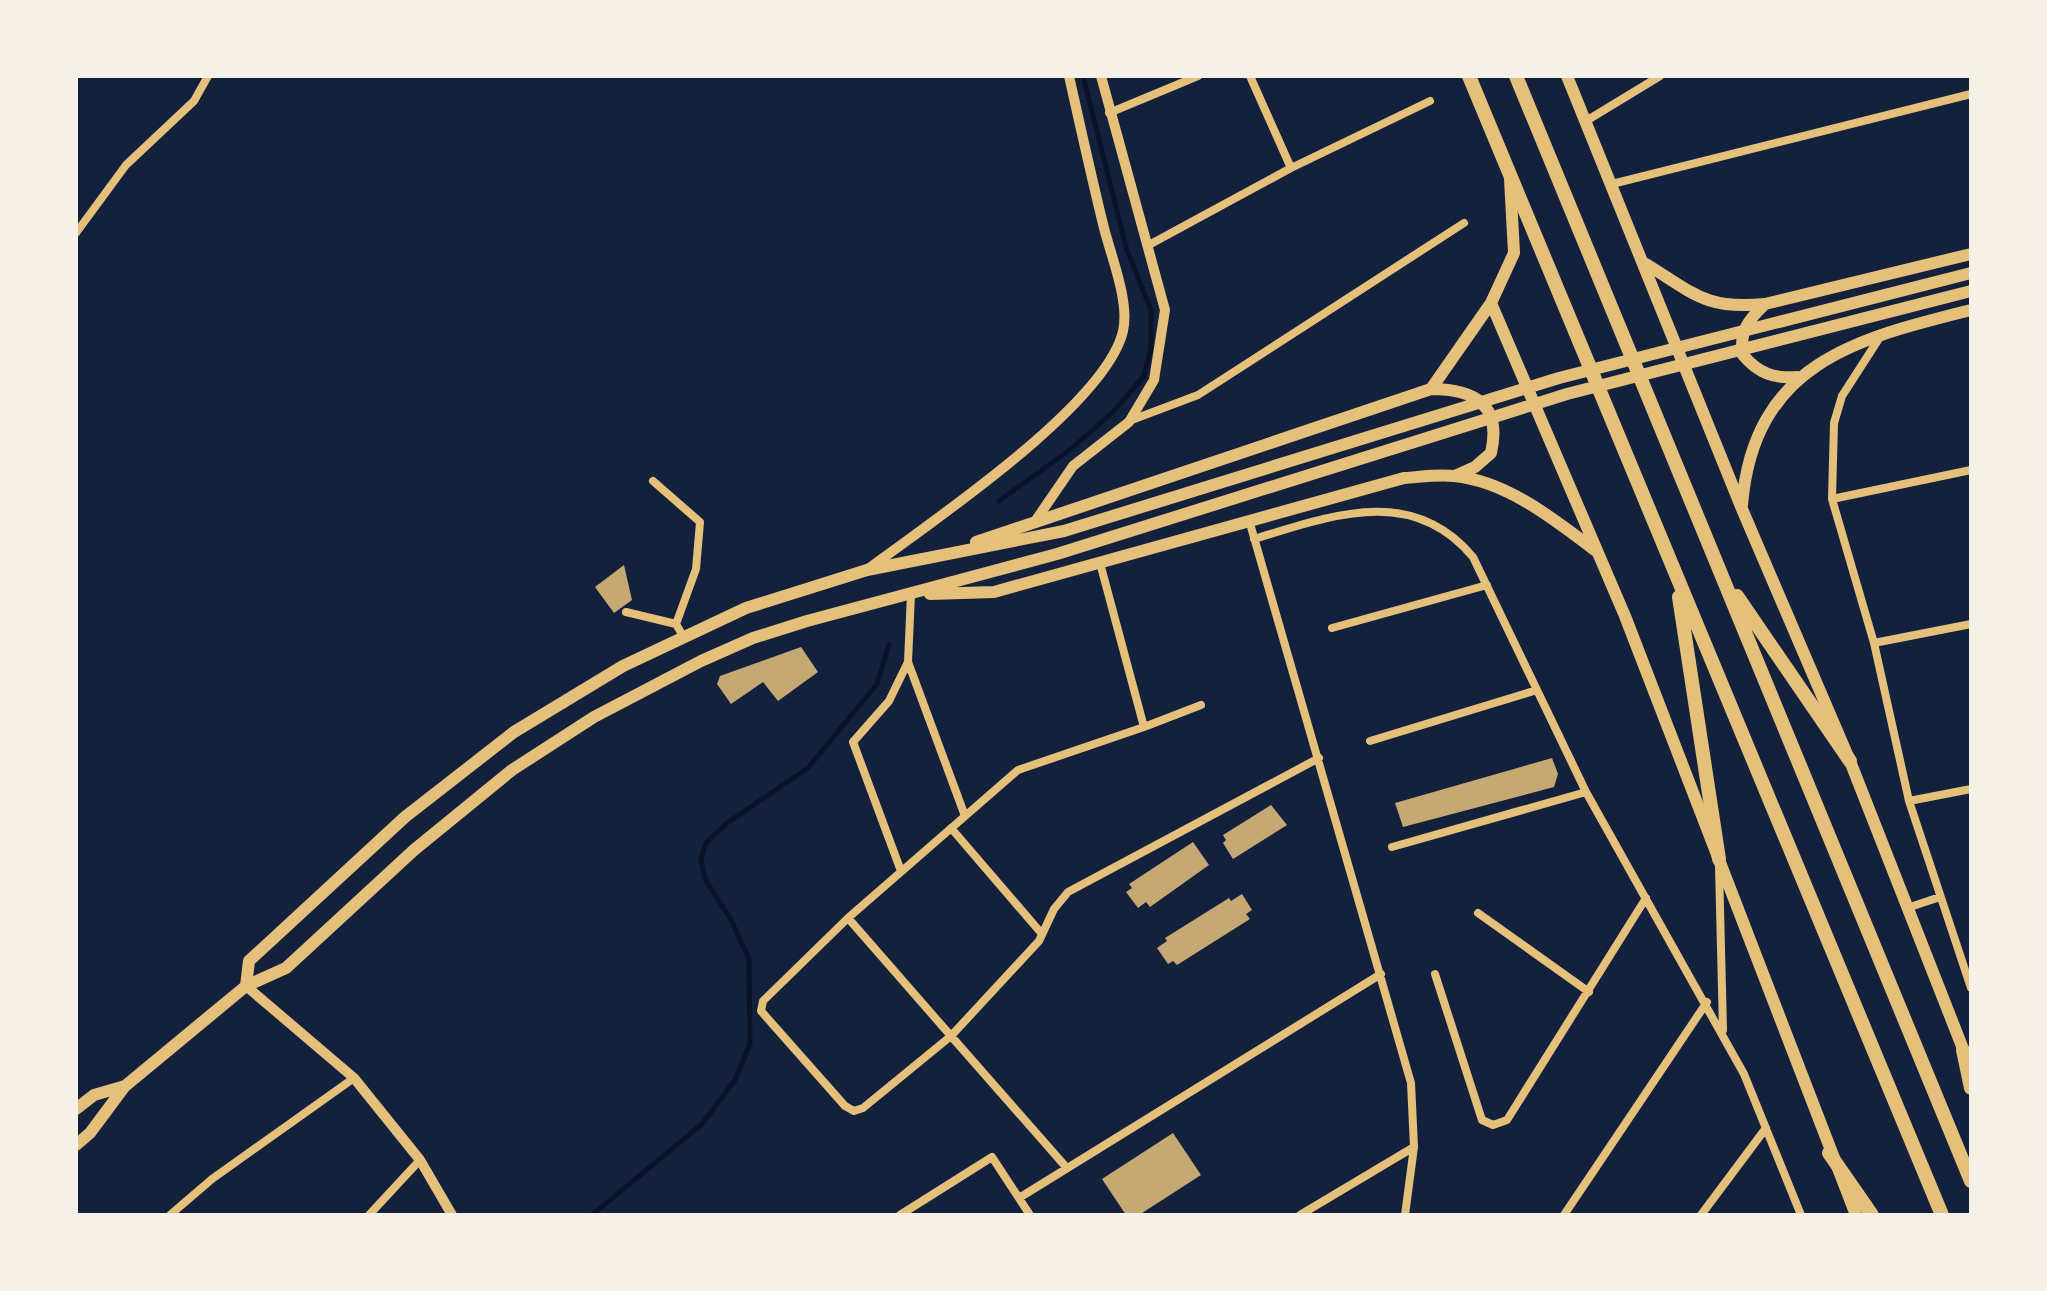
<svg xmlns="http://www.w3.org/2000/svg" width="2047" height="1291" font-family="Arial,sans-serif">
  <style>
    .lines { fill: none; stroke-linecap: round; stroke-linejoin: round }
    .stream { stroke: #0b132b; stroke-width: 5 }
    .building { fill: #c6a872 }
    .minor { stroke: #e5c07b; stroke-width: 8 }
    .tertiary { stroke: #e5c07b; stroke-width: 10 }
    .secondary { stroke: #e5c07b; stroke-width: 12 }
    .trunk { stroke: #e5c07b; stroke-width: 14 }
  </style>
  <rect width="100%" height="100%" fill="#14213d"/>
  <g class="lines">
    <path class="stream" d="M999,501L1071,449L1114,411L1144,376L1151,348V310L1127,250L1083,76
      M592,1215L702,1124L735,1080L750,1044L749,959L731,920L705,879L701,859L706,843L727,823L808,768L877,684L889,644"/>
  </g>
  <path class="building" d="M624,565L632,600L614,613L595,587Z
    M801,647L818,672L778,701L763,682L731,704L717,684L720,676Z
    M1552,758L1558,774L1554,787L1403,827L1395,803Z
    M1271,805L1287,825L1233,859L1223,843L1226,840L1223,835Z
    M1193,842L1209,865L1150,907L1146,902L1138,908L1126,892L1132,888L1129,884Z
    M1242,894L1252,910L1246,914L1250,919L1177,965L1173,961L1168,964L1157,948L1167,941L1165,938L1229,898L1231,901Z
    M1173,1133L1201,1175L1139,1215H1126L1102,1179Z"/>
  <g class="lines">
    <path class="minor" d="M1250,76L1291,168
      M1109,113L1198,76
      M1586,121L1660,76
      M1612,184L1971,94
      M76,233L126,165L194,101L208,76
      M1147,246L1291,168L1430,101
      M1880,337L1842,396L1834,423L1832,499L1874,643L1909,801L1971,988
      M1129,421L1198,395L1464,223
      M653,481L700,522L696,569L676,624L683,636
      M1832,499L1971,470
      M1249,520L1411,1083L1414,1147L1405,1215
      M1254,539C1331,516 1412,484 1473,557L1586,792L1744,1074L1801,1215
      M626,612L676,624
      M1332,628L1487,585
      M1874,643L1971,624
      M908,662L965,816
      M1144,727L1201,705
      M1370,741L1537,690
      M1909,801L1971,789
      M951,828L1042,934
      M1392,847L1586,792
      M1719,867L1723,1030
      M901,871L853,742L889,701L908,662L911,594
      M1907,908L1940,897
      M1478,913L1589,992
      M848,918L951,1036L1039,941L1054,909L1068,892L1319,758
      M1435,974L1482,1120L1493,1125L1507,1120L1646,898
      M1066,1167L951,1036L863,1108L854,1111L845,1106L761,1011L763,1001L848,918L1018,770L1144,727L1100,563
      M1019,1198L1381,974
      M170,1215L212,1179L354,1078
      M369,1215L420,1160
      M900,1215L992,1157L1030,1215
      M1300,1215L1414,1147
      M1564,1215L1707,1002
      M1701,1215L1766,1128"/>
    <path class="tertiary" d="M1036,520L1073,466L1129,422L1154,380L1165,310L1101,76
      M868,569C931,522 1106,405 1123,331C1130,301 1110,254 1103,224C1091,175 1080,125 1069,76
      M246,986L354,1078L420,1160L452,1215"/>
    <path class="secondary" d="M1567,76L1742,509L1850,761L1967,1059
      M1646,264C1693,293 1706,310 1765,304L1971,254
      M1491,303L1625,616L1856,1215
      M1765,304C1748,320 1739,332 1743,355C1758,373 1774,379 1797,377
      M1431,389C1475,389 1502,405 1491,453L1475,467L1455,476
      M1742,505C1754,364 1854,339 1971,310
      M976,542L1431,389L1491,303L1514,253L1510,179
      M930,594L994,592L1404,478C1420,477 1438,474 1454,476C1507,481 1555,520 1596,551
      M246,986L249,961L405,817L514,732L623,666L746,608L867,570L1064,531L1559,378L1971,273
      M76,1109L94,1095L125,1086
      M76,1145L90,1133L125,1086L246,986L286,968L414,850L512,770L594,717L701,661L753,638L807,621L1057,554L1567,394L1971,291"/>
    <path class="trunk" d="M1469,76L1942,1215
      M1516,76L1971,1181
      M1737,596L1850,761
      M1679,597L1719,859
      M1963,1050L1971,1088
      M1829,1153L1872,1215"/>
  </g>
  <rect width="2047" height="1291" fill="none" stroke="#f6f1e7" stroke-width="156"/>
</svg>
